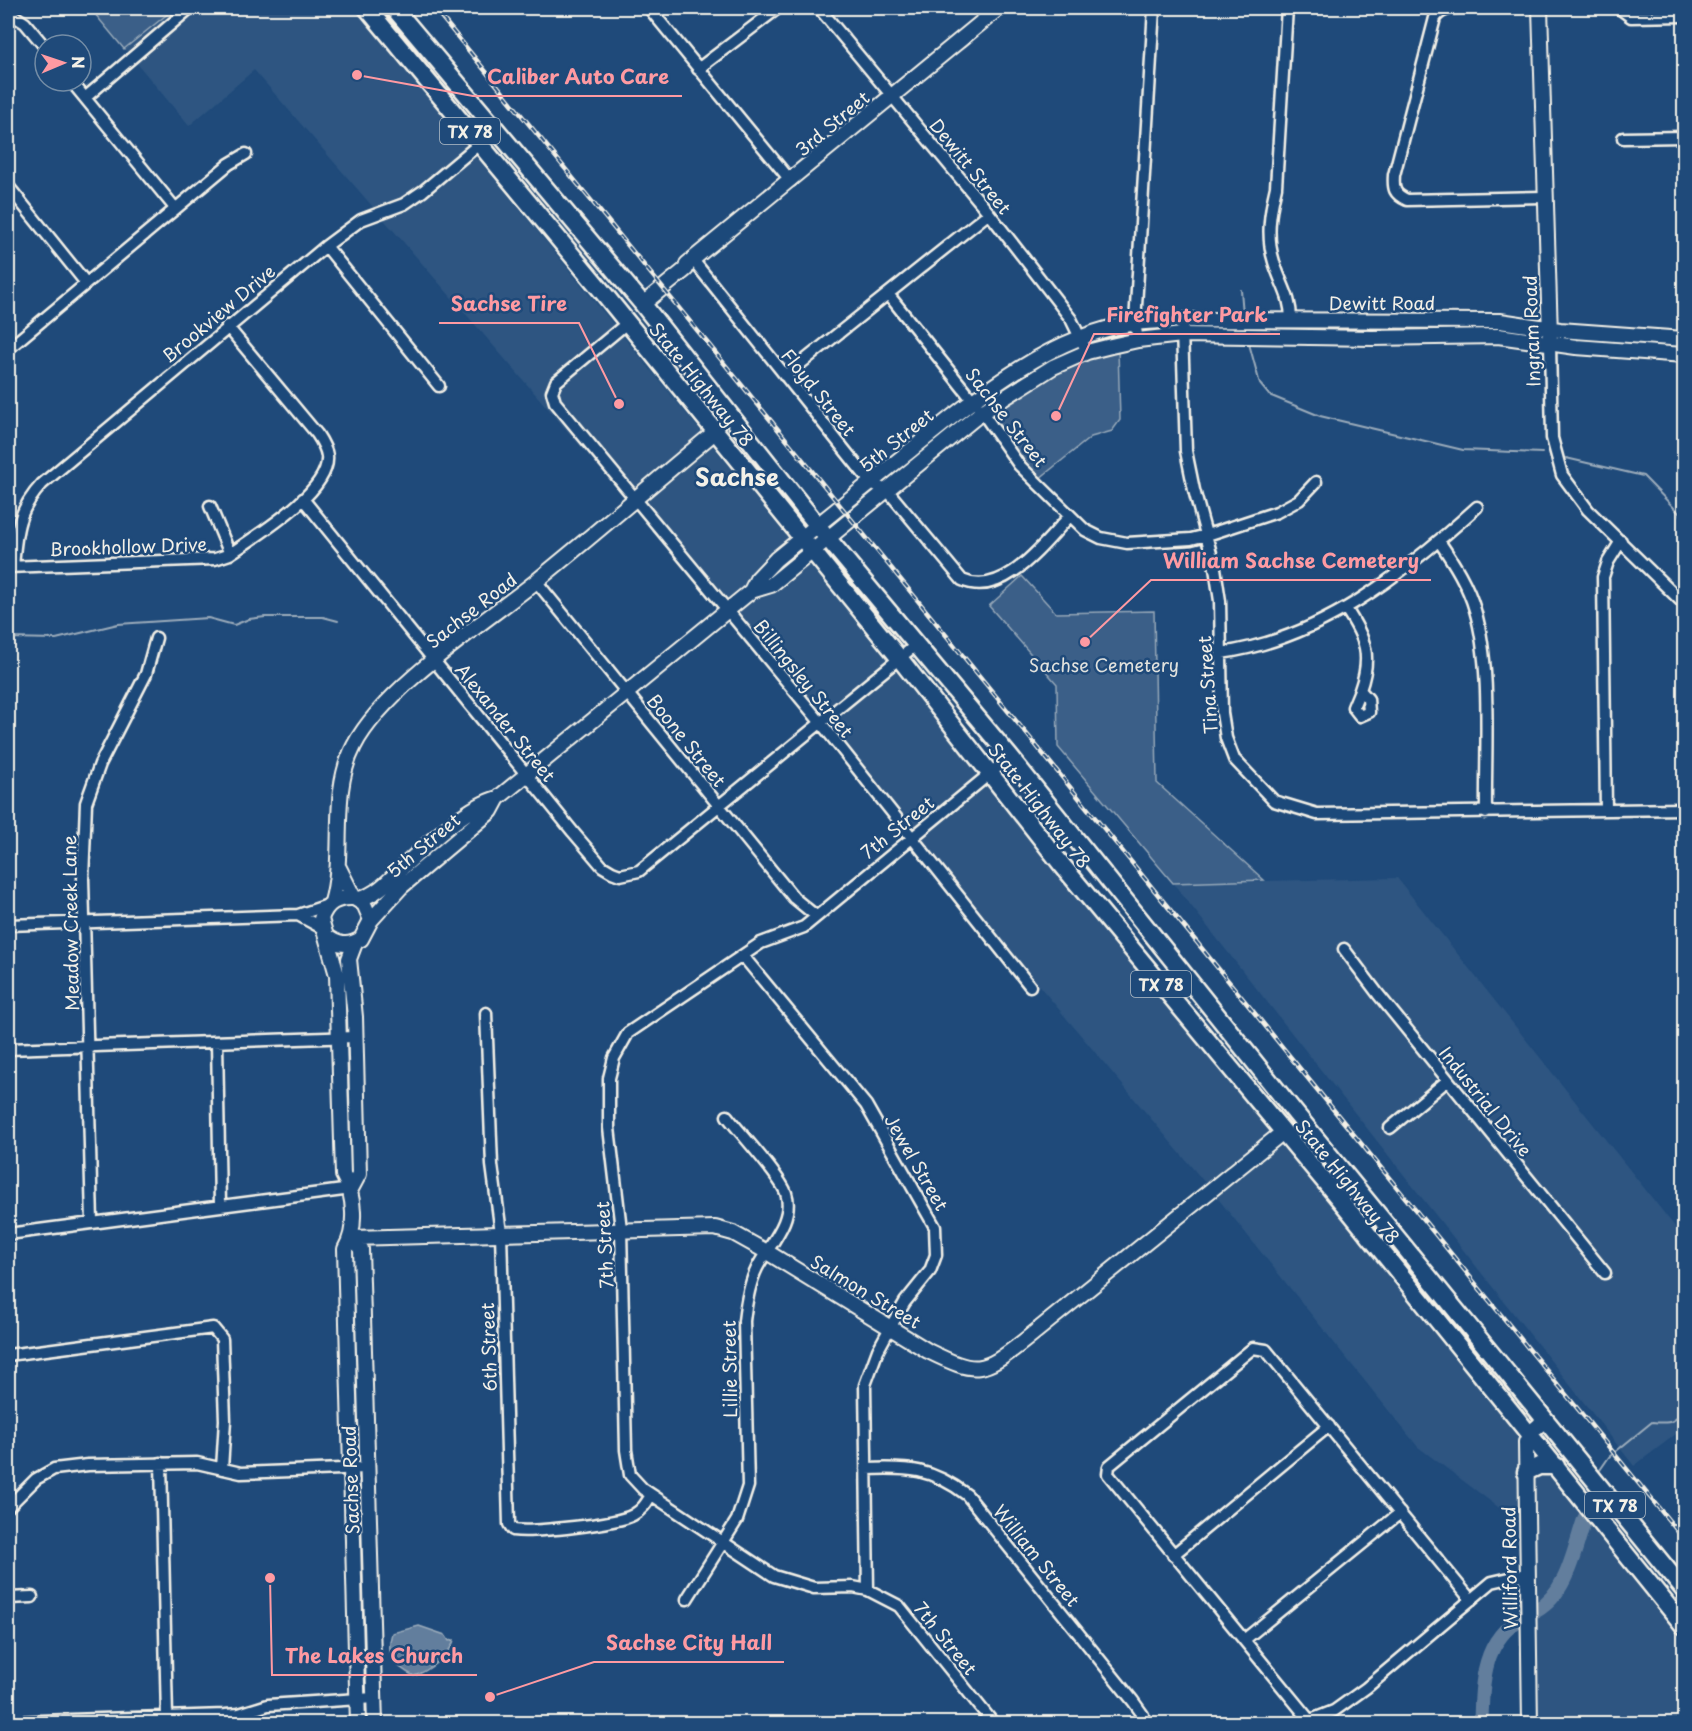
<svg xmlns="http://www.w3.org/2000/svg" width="1692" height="1731" font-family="'Playpen Sans',sans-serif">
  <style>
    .built { fill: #2d5581 }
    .green { fill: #3a5f88; stroke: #97a8b8; stroke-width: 1.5 }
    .water { fill: #627e9d; stroke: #9cacbb; stroke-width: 1.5 }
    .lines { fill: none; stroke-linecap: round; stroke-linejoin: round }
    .stream { stroke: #9cacbb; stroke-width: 2 }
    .river { stroke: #627e9d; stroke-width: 15 }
    .street-casing { stroke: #f4f1e8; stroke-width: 15 }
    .secondary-casing { stroke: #f4f1e8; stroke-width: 18 }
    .primary-casing { stroke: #f4f1e8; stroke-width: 21 }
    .street { stroke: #1f4a7a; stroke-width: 10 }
    .secondary { stroke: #1f4a7a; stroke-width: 14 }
    .primary { stroke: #1f4a7a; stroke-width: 16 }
    .rail-casing { stroke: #f4f1e8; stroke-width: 4.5 }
    .rail { stroke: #1f4a7a; stroke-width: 2; stroke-dasharray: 7; stroke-linecap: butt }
    .labels { text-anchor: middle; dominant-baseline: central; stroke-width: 5; stroke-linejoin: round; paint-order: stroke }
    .shield { fill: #1f4a7a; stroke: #b4bfc7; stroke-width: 1.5 }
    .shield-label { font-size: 16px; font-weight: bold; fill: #f4f1e8 }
    .street-label { font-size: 18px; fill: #f4f1e8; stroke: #1f4a7a }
    .park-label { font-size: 18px; fill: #e1e2de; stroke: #1f4a7a }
    .district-label { font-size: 24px; font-weight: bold; fill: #f4f1e8; stroke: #1f4a7a }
    .leader { fill: none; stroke: #ff9aa2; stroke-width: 2 }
    .callout-dot { fill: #ff9aa2; stroke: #1f4a7a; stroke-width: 2 }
    .callout-label { font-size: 20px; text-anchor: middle; font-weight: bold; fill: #ff9aa2; stroke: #1f4a7a; stroke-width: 5; stroke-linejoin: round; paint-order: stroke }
  </style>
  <rect width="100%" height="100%" fill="#1f4a7a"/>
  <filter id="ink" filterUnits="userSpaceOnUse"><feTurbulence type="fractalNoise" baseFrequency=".0167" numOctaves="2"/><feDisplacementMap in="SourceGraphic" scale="12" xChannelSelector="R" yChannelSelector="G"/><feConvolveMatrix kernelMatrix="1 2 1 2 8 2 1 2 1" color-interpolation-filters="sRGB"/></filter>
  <g filter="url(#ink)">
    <path class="built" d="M91,8H355L1512,1424L1521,1448L1522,1525L1418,1447L1211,1190L727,615L254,70L189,126Z
      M1397,878L1684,1238V1428L1634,1466L1173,883Z
      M1536,1471H1550L1684,1635V1723H1537L1530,1485Z"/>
    <path class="green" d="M90,8H175L124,49Z
      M1118,349L1120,420L1112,431L1091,437L1040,478L1022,463L990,412L1045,376L1083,359Z
      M1022,576L1056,613L1154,611L1157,783L1264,880L1173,883L1058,747L1057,684L989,606Z"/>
    <path class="water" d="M419,1626L445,1635L449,1641L454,1640C451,1654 427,1672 414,1676C394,1666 385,1656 392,1633Z"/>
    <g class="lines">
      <path class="stream" d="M1241,290L1243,314
        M1248,340L1260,384L1269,395L1320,416L1463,450L1542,453
        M1566,458L1643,476L1684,518
        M8,638L56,639L118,624L208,618L234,625L249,619L265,617H323L338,621
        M1600,1470L1609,1457L1652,1422C1671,1424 1677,1423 1684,1405"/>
      <path class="river" d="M1537,1610C1568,1592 1574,1549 1585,1518
        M1481,1724C1482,1682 1482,1640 1523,1617"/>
      <defs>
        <path id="street" d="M649,8L791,181
          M819,8L989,213L1071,319L1087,352
          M1287,8L1276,187C1270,212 1266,237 1274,262C1281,285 1291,296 1291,320
          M1476,8C1461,8 1444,5 1435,18L1394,175C1393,189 1394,194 1407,200L1545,197
          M1619,8L1631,17L1684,16
          M8,12L25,23L45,47
          M698,69L778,8
          M71,81L175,208
          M85,98L190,8
          M1623,138L1684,137
          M8,186L86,283
          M326,246L439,386
          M693,260L871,483L888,491L962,580C1004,599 1044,543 1070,516
          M888,294L982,412L1019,465L1085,530L1101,538L1127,543L1191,539L1207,535L1277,512L1299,500L1316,482
          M627,323L556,382L552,392L555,402L821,723L1030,986
          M1182,330L1186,451L1194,490L1215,568L1220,601L1222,713L1226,738L1234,759L1274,801L1317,814L1684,809
          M1138,340L1135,323L1154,8
          M1550,344L1552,438L1562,475L1588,510L1684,604
          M8,349L229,164L246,154
          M785,376L989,213
          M303,499L573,832L602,866L612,872L620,875L639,871L917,644
          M210,506L230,554
          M1439,541C1454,563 1468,585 1475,610C1492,667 1485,752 1486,813
          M8,567L215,559L230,554C256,536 331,491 327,456C326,448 321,440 317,434L227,326
          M13,567C16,532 17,511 42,484L326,246L361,220L404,204L423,191L497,129
          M536,581L794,898L816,916
          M1346,609C1366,639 1372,656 1360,690
          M1221,653C1322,639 1403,574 1477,507
          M1360,690L1368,699L1369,712L1360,716L1353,707Z
          M1606,810L1603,577L1608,562L1621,541
          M298,915L322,928
          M8,925L298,915L328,905
          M1344,949L1378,994L1605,1273
          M743,956L866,1105L935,1227L936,1255L930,1271L905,1302L891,1326L878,1350L865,1385L868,1590
          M486,1013L492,1165L501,1233L509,1524L513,1530C532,1533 617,1524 633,1515C642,1510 646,1504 651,1495
          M217,1042L220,1205
          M8,1049L355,1037
          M1390,1128L1448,1080
          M92,1222L83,879L86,803L100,764L146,674L156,638
          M8,1234L351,1189
          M8,1355L213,1328L222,1339L225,1420L222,1469
          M161,1463L167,1717
          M866,1469C908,1467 932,1468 967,1495L1133,1701L1143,1715V1724
          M8,1507L36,1479L54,1469L88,1465L197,1463L241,1473L367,1468
          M1173,1555L1329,1426
          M8,1598L32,1597
          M687,1599L737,1520L748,1486L744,1321C746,1304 749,1284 757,1268C768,1246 795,1220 786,1193C780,1176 740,1133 727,1116
          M1244,1640L1400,1513
          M8,1722L225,1715L239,1714L268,1705L374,1698
          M1311,1722L1108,1474L1109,1466L1253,1348L1266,1350L1471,1600
          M994,1724L899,1606L868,1590L853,1587L814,1588L774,1576L643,1489L630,1475L626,1450L621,1229L609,1128V1078L614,1058L628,1033L761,943L804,927L1010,757
          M1301,1724L1334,1711L1366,1688L1492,1582L1527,1574"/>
        <path id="secondary" d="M1540,8L1550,335
          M641,302L649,299L686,269L687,264L999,8
          M751,591L771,585L982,412L1053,367L1087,352L1111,346L1138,340L1182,335L1372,338L1498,336L1576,347L1684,355
          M339,868L354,898
          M359,899C379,894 392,877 407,863C430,842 469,805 498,798L751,591L757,579L776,559C821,522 866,486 911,450C975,398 1051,334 1136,323C1151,321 1166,321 1182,320L1500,321L1560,330L1684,339
          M332,902C346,852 329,794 354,746C383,689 482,624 534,583C595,534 654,482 715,432
          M371,920L401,887L491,811L498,798
          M326,936C337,945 348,947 361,939L371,920L364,904L354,898C337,897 326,903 321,919L337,975L343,1175C355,1195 357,1229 345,1249L358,1724
          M351,1189L359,1174L355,1017L349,959L355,943
          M352,1238L715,1228L733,1233L767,1252L928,1351C977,1375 982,1374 1024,1341L1283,1132
          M352,1238L361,1249L375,1724
          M1530,1724L1526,1442L1530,1433L1545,1420"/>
        <path id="primary" d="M367,8L601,290L900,659L1062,865L1350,1212L1684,1626
          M394,8L641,302L829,540L1010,757L1296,1114L1684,1590
          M1526,1472L1539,1466H1556"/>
      </defs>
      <use href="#street" class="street-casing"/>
      <use href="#secondary" class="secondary-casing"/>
      <use href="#primary" class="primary-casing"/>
      <use href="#street" class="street"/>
      <use href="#secondary" class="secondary"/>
      <use href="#primary" class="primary"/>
      <defs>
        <path id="rail" d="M434,8L1684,1539"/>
      </defs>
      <use href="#rail" class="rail-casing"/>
      <use href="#rail" class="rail"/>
    </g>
  </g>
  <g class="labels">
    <g class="shield">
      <rect x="440" y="118" width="60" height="26" rx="4.5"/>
      <rect x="1131" y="971" width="60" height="26" rx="4.5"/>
      <rect x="1585" y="1492" width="60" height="26" rx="4.5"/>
    </g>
    <g class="shield-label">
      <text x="470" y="131">TX 78</text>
      <text x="1161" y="984">TX 78</text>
      <text x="1615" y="1505">TX 78</text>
    </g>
    <g class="street-label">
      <text transform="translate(832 123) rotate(-40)">3rd Street</text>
      <text transform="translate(971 166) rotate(51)">Dewitt Street</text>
      <text x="1382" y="302">Dewitt Road</text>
      <text transform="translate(218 313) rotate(-40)">Brookview Drive</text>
      <text transform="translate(1531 331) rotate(-92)">Ingram Road</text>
      <text transform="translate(702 384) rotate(51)">State Highway 78</text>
      <text transform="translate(819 392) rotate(51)">Floyd Street</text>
      <text transform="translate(1007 417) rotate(52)">Sachse Street</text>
      <text transform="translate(896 440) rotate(-39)">5th Street</text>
      <text transform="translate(128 546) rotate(-2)">Brookhollow Drive</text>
      <text transform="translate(471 610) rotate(-38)">Sachse Road</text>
      <text transform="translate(804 678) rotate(51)">Billingsley Street</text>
      <text transform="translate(1207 685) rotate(-94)">Tina Street</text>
      <text transform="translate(506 722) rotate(51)">Alexander Street</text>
      <text transform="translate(687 740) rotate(51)">Boone Street</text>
      <text transform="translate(1040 805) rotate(52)">State Highway 78</text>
      <text transform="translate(897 827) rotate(-39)">7th Street</text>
      <text transform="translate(423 845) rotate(-40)">5th Street</text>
      <text transform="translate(70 923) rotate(-91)">Meadow Creek Lane</text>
      <text transform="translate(1486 1101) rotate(51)">Industrial Drive</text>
      <text transform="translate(917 1162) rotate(60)">Jewel Street</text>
      <text transform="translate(1348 1181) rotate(51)">State Highway 78</text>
      <text transform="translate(604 1245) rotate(-93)">7th Street</text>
      <text transform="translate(866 1291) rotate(31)">Salmon Street</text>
      <text transform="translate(488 1347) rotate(-92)">6th Street</text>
      <text transform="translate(729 1369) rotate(-91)">Lillie Street</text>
      <text transform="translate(350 1480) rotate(-92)">Sachse Road</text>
      <text transform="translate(1037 1555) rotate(51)">William Street</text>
      <text transform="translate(1509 1568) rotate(-91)">Williford Road</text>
      <text transform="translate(946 1638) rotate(51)">7th Street</text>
    </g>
    <g class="park-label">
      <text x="1104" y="664">Sachse Cemetery</text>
    </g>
    <g class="district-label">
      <text x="737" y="476">Sachse</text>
    </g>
  </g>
  <path class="leader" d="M357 75L473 96H682M619 404L579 323H439M1056 416L1094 334H1280M1085 642L1151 580H1431M490 1697L594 1662H784M270 1578L272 1675H477"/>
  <g class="callout-dot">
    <circle cx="357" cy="75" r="6"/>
    <circle cx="619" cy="404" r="6"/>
    <circle cx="1056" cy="416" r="6"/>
    <circle cx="1085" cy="642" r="6"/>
    <circle cx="490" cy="1697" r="6"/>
    <circle cx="270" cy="1578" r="6"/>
  </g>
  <g class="callout-label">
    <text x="578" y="84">Caliber Auto Care</text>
    <text x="509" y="311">Sachse Tire</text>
    <text x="1187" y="322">Firefighter Park</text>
    <text x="1291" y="568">William Sachse Cemetery</text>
    <text x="689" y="1650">Sachse City Hall</text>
    <text x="374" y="1663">The Lakes Church</text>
  </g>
  <rect width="1692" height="1731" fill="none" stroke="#1f4a7a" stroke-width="30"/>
  <rect x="15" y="15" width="1662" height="1701" fill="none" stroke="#f4f1e8" stroke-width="2" filter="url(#ink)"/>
  <g transform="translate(63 63) rotate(88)"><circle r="28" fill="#1f4a7a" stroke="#748da6" stroke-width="1.5"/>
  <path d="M0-4.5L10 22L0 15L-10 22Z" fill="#ff9aa2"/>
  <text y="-9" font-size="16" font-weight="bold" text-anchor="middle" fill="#f4f1e8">N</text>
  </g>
</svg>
